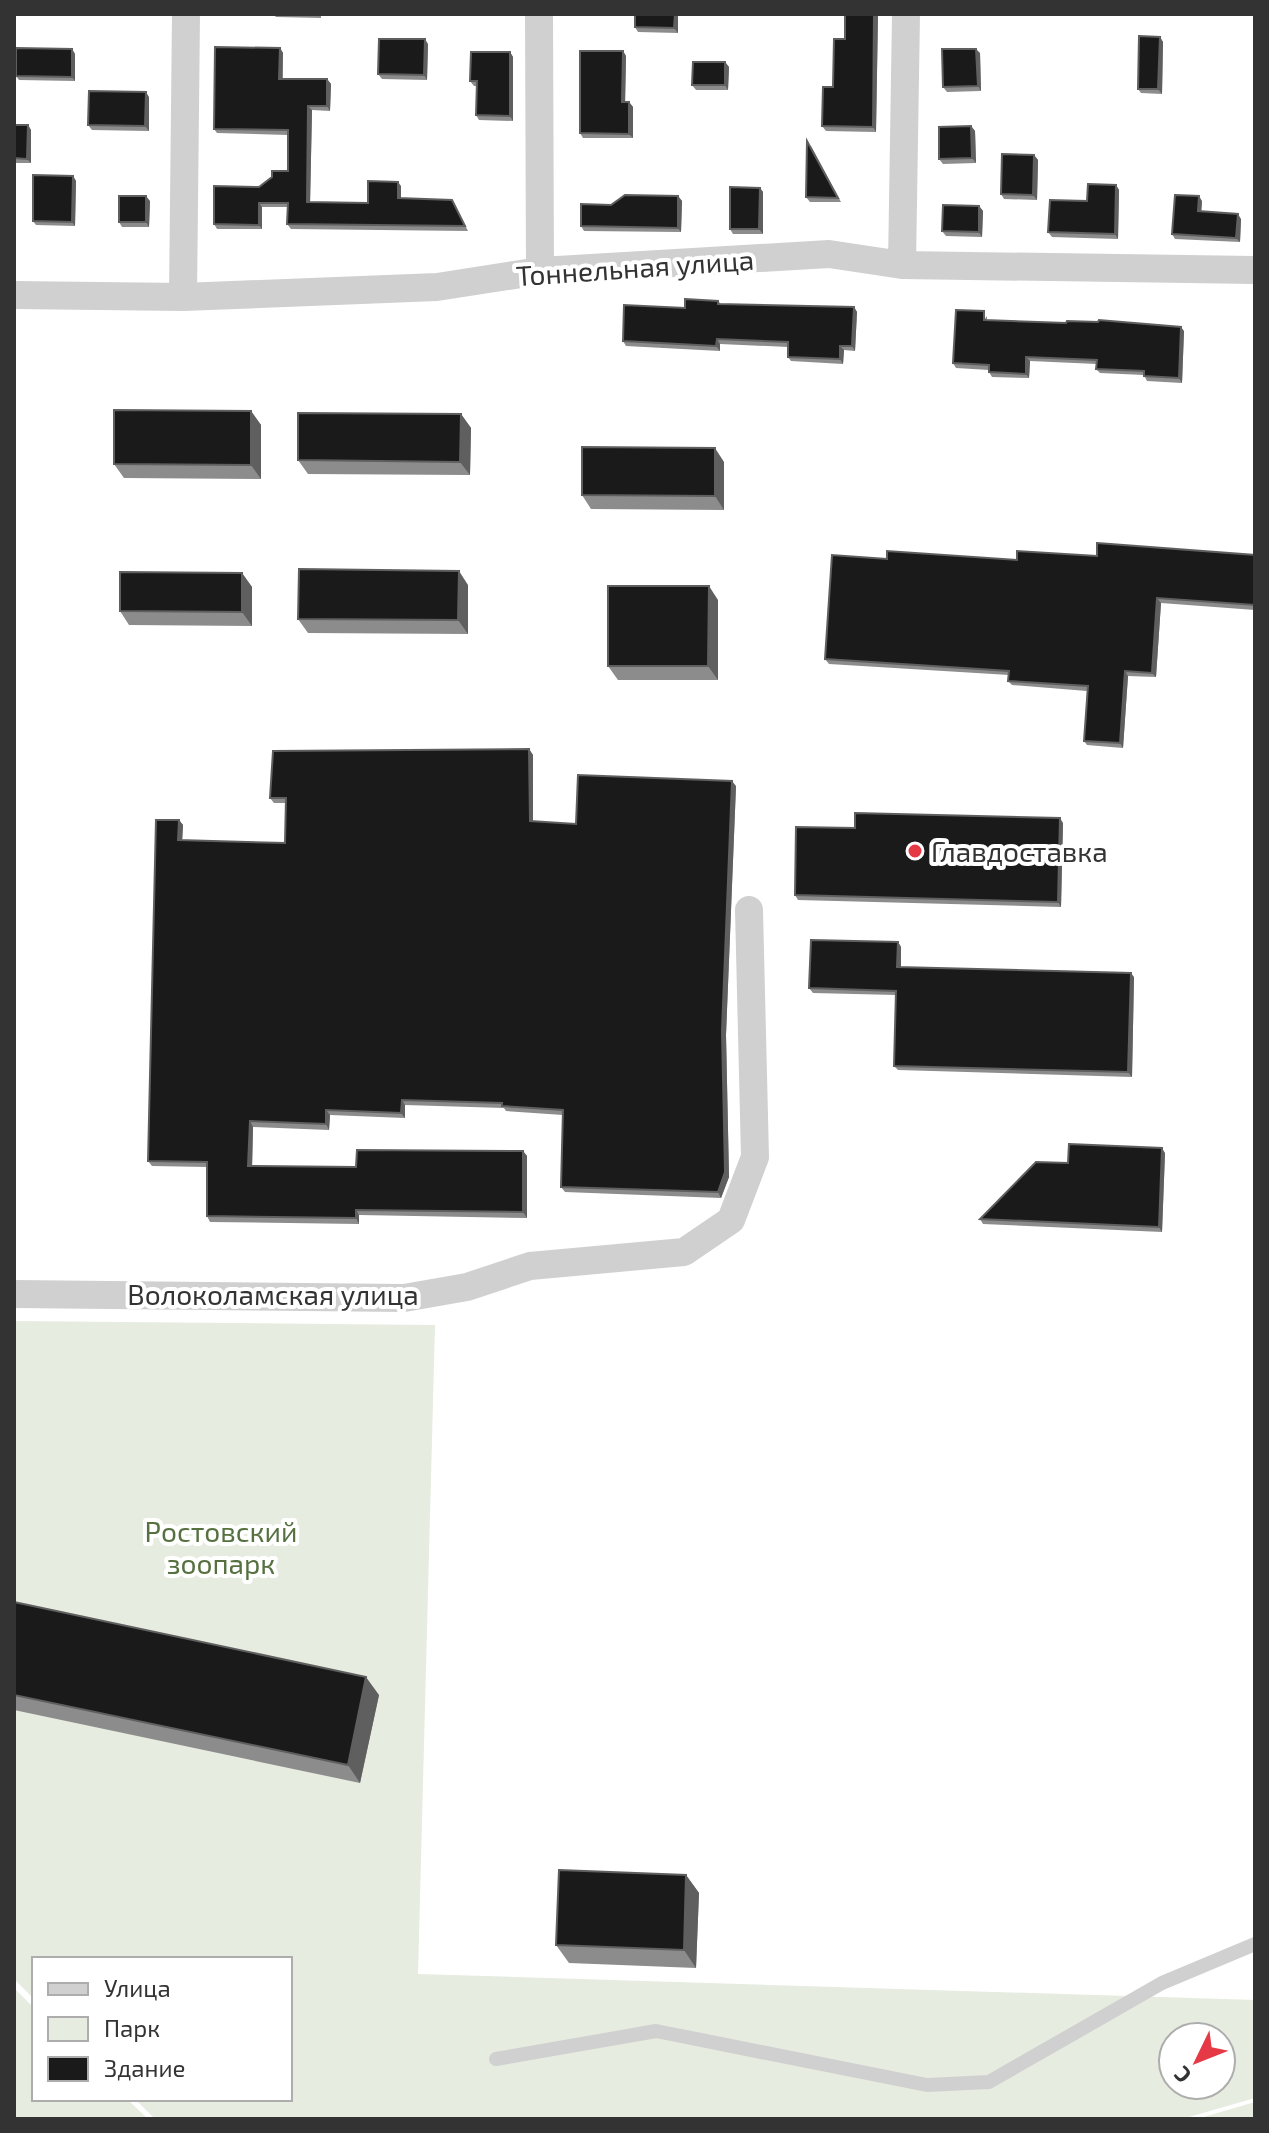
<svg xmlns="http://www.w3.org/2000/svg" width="1269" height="2133" font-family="'Exo 2',sans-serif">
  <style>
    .green { fill: #e6ecdf; fill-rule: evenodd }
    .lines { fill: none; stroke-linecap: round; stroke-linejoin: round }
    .service { stroke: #d0d0d0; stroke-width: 14 }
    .minor { stroke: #d0d0d0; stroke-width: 28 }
    .wall { fill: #8c8c8c }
    .shaded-wall { fill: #5f5f5f }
    .building { fill: #1a1a1a; stroke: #5f5f5f; stroke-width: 2 }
    .poi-dot { fill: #e63946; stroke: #fff; stroke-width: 3 }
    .labels { text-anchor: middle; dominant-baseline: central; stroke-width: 8; stroke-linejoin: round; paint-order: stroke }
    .street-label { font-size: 28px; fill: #333; stroke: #fff }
    .poi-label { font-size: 28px; fill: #333; stroke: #fff; text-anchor: start }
    .park-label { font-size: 28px; fill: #56703f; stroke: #fff }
  </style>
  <rect width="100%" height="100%" fill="#fff"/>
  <path class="green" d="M14,1321L435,1325L418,1974L1255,2000V2098L1182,2119H155L135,2099H290V1959H34V1999L14,1979ZM1173,2037H1221V2085H1173Z
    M14,1988L34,2008V2099H127L148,2119H14Z
    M1255,2102V2119H1197Z"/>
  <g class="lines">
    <path class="service" d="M496,2059L656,2031L927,2085L989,2082L1162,1983L1255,1944"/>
    <path class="minor" d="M539,14L540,271
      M902,265L906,14
      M14,295L183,297L437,287L540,271L829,254L902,265L1255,270
      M183,297L186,14
      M14,1294L404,1298L467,1287L530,1266L684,1252L731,1220L755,1157L749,910"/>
  </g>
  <path class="wall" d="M273,14H321V18L276,17Z
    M678,14V33L638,32L635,27Z
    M845,14H878L876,132L826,131L822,126L845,39Z
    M1160,37L1163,42L1162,94L1141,93L1138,89Z
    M428,44L427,80L382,79L378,74Z
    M280,48L283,53V79H327L331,84L330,111L312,110L310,202L368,203L401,186V198L455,205L468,231L291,229L287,224L288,207H262V229H217L214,224L259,187L288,171V135L217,133L214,129Z
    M72,49L75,54V81L19,80L16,76Z
    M623,51L626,56L625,102H629L633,107V138H583L580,133Z
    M510,52L513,57V121L479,120L476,115L477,86H474L470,81Z
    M980,53L981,91L947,92L943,87Z
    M725,62L729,67L728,90H696L692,85Z
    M149,97V131L92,130L88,125Z
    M14,125H28L31,130V163H14Z
    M971,126L975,131L976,163L943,164L939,159Z
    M811,146L841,202H810L806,197Z
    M1034,155L1038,160L1037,200L1004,199L1001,194Z
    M73,176L76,181L75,226L36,225L33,221Z
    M1116,185L1119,190L1118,239L1052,237L1048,232L1087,201Z
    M760,188L763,192V234H733L730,229Z
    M678,196L682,201L681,232L584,231L581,226L611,205Z
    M150,201L149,227H122L119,222Z
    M1202,201L1201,212L1241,219L1240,242L1175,239L1172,234Z
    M979,206L983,211L982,237L946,236L942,231Z
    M718,301L721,304L854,307L857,312L855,351L844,350L843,364L791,361L788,357V347L720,344V351L626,346L623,341L685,308Z
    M987,316V320L1184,331L1182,383L1147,381L1144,375L1100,373L1096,369L1097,364L1030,361L1029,378L992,377L989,372V370L956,368L953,363Z
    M251,411L261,425V479L124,478L114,464Z
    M461,414L471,428L470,475L308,474L298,460Z
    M724,462V510L591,509L582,495Z
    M1255,555V610L1161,603L1156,677L1128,676L1123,748L1087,745L1084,741L1087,691L1012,685L1008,681L1009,675L829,664L825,659L887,559L1017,560L1097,556Z
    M242,573L252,587V626L129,625L120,611Z
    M468,585V634L308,633L298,619Z
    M718,600V680H618L608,666Z
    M529,749L533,755V821L576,824L736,786L726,1035L729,1177L721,1198L565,1192L561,1187L563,1115L506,1111L504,1108L405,1105V1118L330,1115L329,1130L253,1127L252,1166L356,1167L523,1151L527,1156V1218L359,1215V1224L210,1222L207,1216V1167L152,1166L148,1161L179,820L183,825L182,840L285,843L286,803H274L270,798Z
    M1063,823L1061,907L798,900L795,895L855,828Z
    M898,942L901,947V967L1134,977L1132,1077L898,1070L894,1066L896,995L813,993L809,988Z
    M1165,1153L1162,1232L983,1224L980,1219L1068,1163Z
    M14,1602L379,1695L360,1783L14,1710Z
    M686,1875L699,1893L696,1968L569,1963L556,1945Z"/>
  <path class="shaded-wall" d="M675,14H678V33L674,28Z
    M874,14H878L876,132L873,127Z
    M1160,37L1163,42L1162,94L1158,89Z
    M425,39L428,44L427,80L424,75Z
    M280,48L283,53L282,83L279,79Z
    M72,49L75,54V81L72,77Z
    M976,49L980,53L981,91L978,86Z
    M623,51L626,56L625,107L622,102Z
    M510,52L513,57V121L510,116Z
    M725,62L729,67L728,90L725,85Z
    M327,79L331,84L330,111L327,106Z
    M146,92L149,97V131L145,126Z
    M629,102L633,107V138L629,134Z
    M308,106L312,110L310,207L307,202Z
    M28,125L31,130V163L27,159Z
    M971,126L975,131L976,163L972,158Z
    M1034,155L1038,160L1037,200L1033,195Z
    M73,176L76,181L75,226L72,222Z
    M398,182L401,186V203L398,198Z
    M1116,185L1119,190L1118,239L1115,234Z
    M760,188L763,192V234L759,229Z
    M146,196L150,201L149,227L146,222Z
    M678,196L682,201L681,232L678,228Z
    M1199,196L1202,201L1201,216L1198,211Z
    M259,203L262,207V229L259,225Z
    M979,206L983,211L982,237L979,232Z
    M1238,214L1241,219L1240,242L1236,238Z
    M854,307L857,312L855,351L852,346Z
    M1181,327L1184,331L1182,383L1179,378Z
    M717,339L720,344V351L716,346Z
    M840,346L844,350L843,364L840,359Z
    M1026,357L1030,361L1029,378L1026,374Z
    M251,411L261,425V479L251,465Z
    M461,414L471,428L470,475L460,462Z
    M715,448L724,462V510L715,496Z
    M459,571L468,585V634L458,620Z
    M242,573L252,587V626L242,612Z
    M709,586L718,600V680L708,666Z
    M1157,598L1161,603L1156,677L1152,673Z
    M1125,671L1128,676L1123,748L1120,743Z
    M529,749L533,755V826L530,821Z
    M732,781L736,786L726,1035L729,1177L721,1198L718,1192L722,1030Z
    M1060,818L1063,823L1061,907L1058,902Z
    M179,820L183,825L182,845L178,840Z
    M898,942L901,947V971L897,967Z
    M1131,973L1134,977L1132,1077L1128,1072Z
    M402,1100L405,1105V1118L401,1113Z
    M326,1110L330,1115L329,1130L326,1124Z
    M250,1121L253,1127L252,1171L248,1166Z
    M1162,1148L1165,1153L1162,1232L1159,1227Z
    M523,1151L527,1156V1218L523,1212Z
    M356,1210L359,1215V1224L356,1218Z
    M366,1677L379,1695L360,1783L348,1765Z
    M686,1875L699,1893L696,1968L684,1950Z"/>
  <path class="building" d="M635,14H675L674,28L635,27Z
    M845,14H874L873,127L822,126L823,87H833L834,39H845Z
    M1139,36L1160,37L1158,89H1138Z
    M379,39H425L424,75L378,74Z
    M215,47L280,48L279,79H327V106H308L307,202L368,203V181L398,182V198L452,200L465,226L287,224L288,203H259V225L214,224V186L259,187L272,177V171H288V130L214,129Z
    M16,48L72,49V77L16,76Z
    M942,49H976L978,86L943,87Z
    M580,51H623L622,102H629V134L580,133Z
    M471,52H510V116L476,115L477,81H470Z
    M693,62H725V85H692Z
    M89,91L146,92L145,126L88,125Z
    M14,125H28L27,159L14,158Z
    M971,126L972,158L939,159V127Z
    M807,141L838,198L806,197Z
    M1002,154L1034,155L1033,195L1001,194Z
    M33,175L73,176L72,222L33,221Z
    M1088,184L1116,185L1115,234L1048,232L1050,200L1087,201Z
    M730,187L760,188L759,229H730Z
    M625,195L678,196V228L581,226V204L611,205Z
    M1175,195L1199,196L1198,211L1238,214L1236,238L1172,234Z
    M119,196H146V222H119Z
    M943,205L979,206V232L942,231Z
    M685,299L718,301V304L854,307L852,346H840V359L788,357V342L717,339L716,346L623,341L624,305L685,308Z
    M956,310L984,311V320L1066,323L1067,321L1098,322L1099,320L1181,327L1179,378L1144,376V371L1096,369L1097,360L1026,357V374L989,372V365L953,363Z
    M114,410L251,411V465L114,464Z
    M298,413L461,414L460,462L298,460Z
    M582,447L715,448V496L582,495Z
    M1097,543L1255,555V605L1157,598L1152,673L1125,671L1120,743L1084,741L1088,686L1008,681L1009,671L825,659L832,555L887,559V551L1017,560V551L1097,556Z
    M299,569L459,571L458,620L298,619Z
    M120,572L242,573V612L120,611Z
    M608,586H709L708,666H608Z
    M529,749L530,821L576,824L578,775L732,781L722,1030L725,1172L718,1192L561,1187L563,1110L502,1106V1103L402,1100L401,1113L326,1110V1124L250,1121L248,1166L356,1167L357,1150L523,1151V1212L356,1210V1218L207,1216V1162L148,1161L156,820H179L178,840L285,843L286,798H270L273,751Z
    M855,813L1060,818L1058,902L795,895L796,827L855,828Z
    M811,940L898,942L897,967L1131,973L1128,1072L894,1066L896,991L809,988Z
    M1069,1144L1162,1148L1159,1227L980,1219L1036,1162L1068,1163Z
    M14,1602L366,1677L348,1765L14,1695Z
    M559,1870L686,1875L684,1950L556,1945Z"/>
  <circle class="poi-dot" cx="915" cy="851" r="8"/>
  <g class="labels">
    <g class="street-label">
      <text transform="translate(635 267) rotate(-4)">Тоннельная улица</text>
      <text x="273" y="1294">Волоколамская улица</text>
    </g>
    <g class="poi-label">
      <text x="931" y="851">Главдоставка</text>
    </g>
    <g class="park-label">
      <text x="221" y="1531">Ростовский<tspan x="221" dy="32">зоопарк</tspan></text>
    </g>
  </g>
  <rect width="1269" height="2133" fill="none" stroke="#333333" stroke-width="32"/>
  <rect x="32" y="1957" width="260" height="144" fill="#ffffff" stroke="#adadad" stroke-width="2"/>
  <rect x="48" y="1983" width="40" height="12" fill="#d0d0d0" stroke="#adadad" stroke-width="2"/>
  <text x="104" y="1997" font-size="24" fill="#333333">Улица</text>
  <rect x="48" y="2017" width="40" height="24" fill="#e6ecdf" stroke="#adadad" stroke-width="2"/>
  <text x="104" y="2037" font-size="24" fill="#333333">Парк</text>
  <rect x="48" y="2057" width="40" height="24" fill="#1a1a1a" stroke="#adadad" stroke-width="2"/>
  <text x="104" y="2077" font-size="24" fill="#333333">Здание</text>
  <g transform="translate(1197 2061) rotate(227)"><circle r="38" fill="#ffffff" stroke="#adadad" stroke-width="2"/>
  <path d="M0-6L14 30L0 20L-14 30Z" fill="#e63946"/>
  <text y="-12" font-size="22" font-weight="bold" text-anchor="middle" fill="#333333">С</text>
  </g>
</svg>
